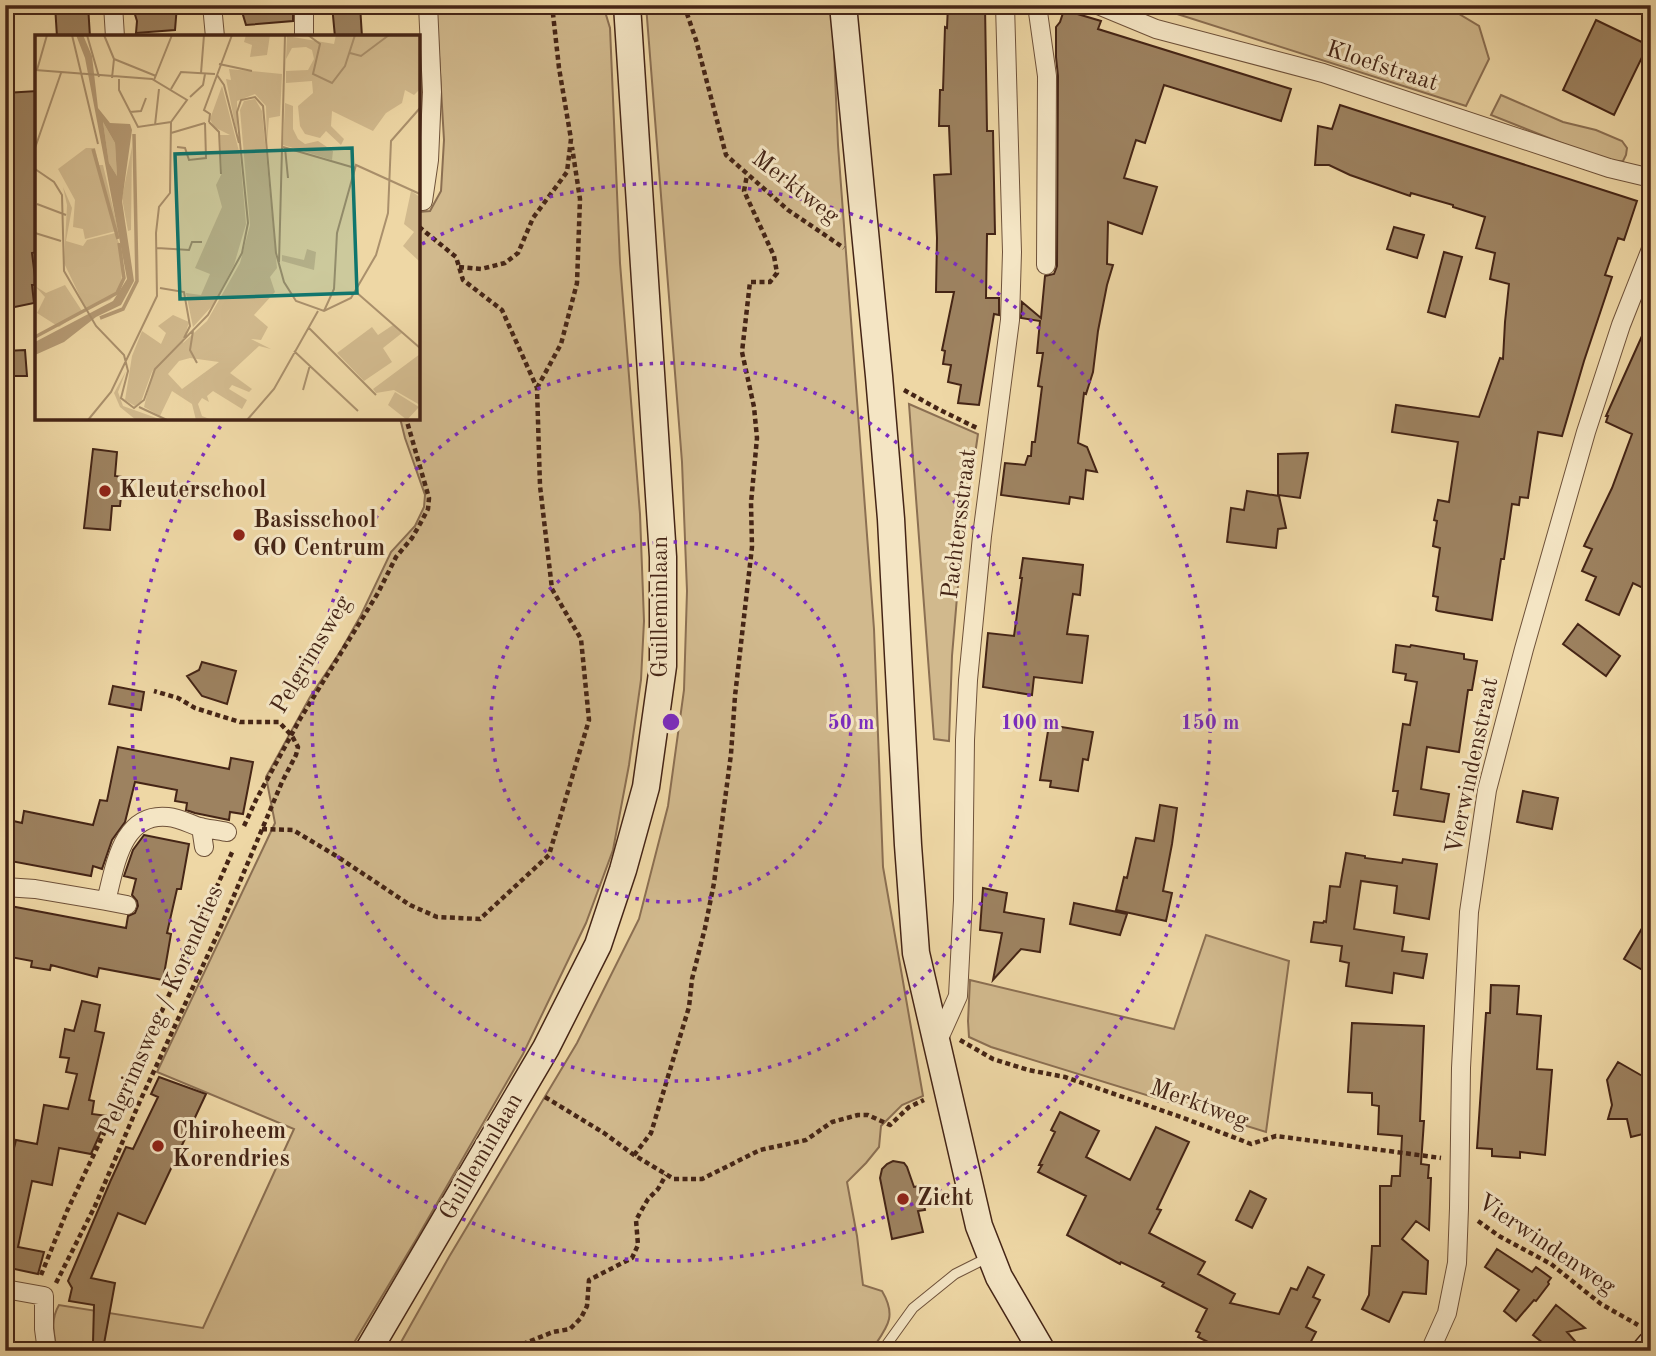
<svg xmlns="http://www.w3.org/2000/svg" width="1656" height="1356" font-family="'Old Standard TT',serif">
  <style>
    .green { fill: #d1b98d; stroke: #8b6f52; stroke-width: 2 }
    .building { fill: #9d8260; stroke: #452516; stroke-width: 2 }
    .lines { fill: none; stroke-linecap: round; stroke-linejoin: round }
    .lane-casing { stroke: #6f523a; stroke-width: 11 }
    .street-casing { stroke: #6f523a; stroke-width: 20 }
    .secondary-casing { stroke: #452516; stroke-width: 29 }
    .path { stroke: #452516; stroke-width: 4.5; stroke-dasharray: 5 3.5; stroke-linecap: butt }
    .lane { stroke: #f4e5c4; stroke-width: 9 }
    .street { stroke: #f4e5c4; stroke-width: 18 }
    .secondary { stroke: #f4e5c4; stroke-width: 26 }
    .ring { fill: none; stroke: #7b2cbf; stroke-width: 3.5; stroke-dasharray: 3.5 7 }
    .poi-dot { fill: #8f2418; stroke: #f4e5c4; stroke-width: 2.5 }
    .labels { text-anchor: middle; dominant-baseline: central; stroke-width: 6; stroke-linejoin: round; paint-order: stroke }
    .street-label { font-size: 24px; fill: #452516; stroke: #f4e5c4 }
    .poi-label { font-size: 24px; font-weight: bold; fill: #452516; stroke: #f4e5c4; text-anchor: start }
    .inset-river { fill: none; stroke: #b59a74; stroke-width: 3.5 }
    .inset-road { fill: none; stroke: #aa906c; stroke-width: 2 }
    .view { fill: #0f766e; fill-opacity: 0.15; stroke: #0f766e; stroke-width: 3.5 }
    .inset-edge { fill: none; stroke: #452516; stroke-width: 3.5 }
    .centre { fill: #7b2cbf; stroke: #f4e5c4; stroke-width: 3.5 }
    .ring-label { font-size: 21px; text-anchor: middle; font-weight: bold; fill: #7b2cbf; stroke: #f4e5c4; stroke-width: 6; stroke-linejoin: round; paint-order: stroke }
  </style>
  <rect width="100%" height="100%" fill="#eed7a5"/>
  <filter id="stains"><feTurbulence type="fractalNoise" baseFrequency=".00286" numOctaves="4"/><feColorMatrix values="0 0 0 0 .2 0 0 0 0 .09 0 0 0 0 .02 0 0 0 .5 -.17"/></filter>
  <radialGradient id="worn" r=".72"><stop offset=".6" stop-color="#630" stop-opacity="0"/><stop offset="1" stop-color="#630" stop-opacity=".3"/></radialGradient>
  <path class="green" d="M436,5H603L610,28L620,263L640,514L644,621L641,680L629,765L613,850L586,923L523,1054L417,1238L349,1351H57C54,1334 50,1320 59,1305L203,1328L294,1129L157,1072L275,823L266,777L310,697L340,652L361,615L391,552L415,526L424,507L425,495L405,438L400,418H418V212L430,211L441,191L444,140Z
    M646,5H832L838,145L874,629L883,867L923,1096L902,1105L881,1126L879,1147L866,1163L847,1182L857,1236L863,1285L882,1291C898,1318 886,1328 871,1351H396L449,1257L577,1043L639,919L668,806L684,690L687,591L682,462Z
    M1149,5H1444L1479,26L1489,59L1466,106Z
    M1501,95L1563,122L1596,130L1622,141L1627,148L1626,155L1623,161L1609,162L1491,115Z
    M909,404L978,434L961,550L952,656L949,741L934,739Z
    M1206,935L1289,961L1266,1132L991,1047L969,1037L968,1021L970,980L1174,1029Z"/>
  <path class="building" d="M55,5H88L90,37H57Z
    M132,5H177L175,30L136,33L137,21Z
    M240,5H293V21L246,25Z
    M332,5H360L362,37H335Z
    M948,5H985L987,131H993L995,234H987L986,298H999V315L994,314L979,405L958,403L961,385L948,382L951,365L943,364L945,351L942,350L954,292H936L937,238L934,175L951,174L949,126H939L940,90H943L945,27L947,28Z
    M1064,10L1101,21L1098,29L1291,89L1281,121L1164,85L1145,143L1136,140L1124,178L1157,187L1142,234L1108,222L1107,264L1113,265L1107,285L1098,331L1093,372L1086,394L1084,393L1078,443L1087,447L1097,472L1086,470L1083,499L1070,497L1069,504L1001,495L1005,463L1025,465L1028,456H1031L1032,442H1035L1042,387L1038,386L1043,353H1037L1040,321L1021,318L1022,302L1041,318L1045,276L1054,274L1057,266L1058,76L1056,57V27L1060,22Z
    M1596,20L1648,45L1614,115L1563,90Z
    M37,91V252L32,253L36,285H32L34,303L5,309V93Z
    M1340,105L1637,201L1624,240L1618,238L1605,275L1612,277L1584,361L1562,436L1538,432L1528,498L1520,497L1519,505L1512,504L1504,559H1501L1492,620L1438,611L1436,610L1438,597L1433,596L1440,548L1433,546L1437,521L1434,520L1438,500L1449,502L1458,442L1392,432L1396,405L1479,417L1500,358L1503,359L1505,322L1509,284L1490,279L1495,253L1476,248L1485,217L1453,207V205L1411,193L1410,196L1350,175L1329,165H1315L1318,126L1332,129Z
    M1394,227L1424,235L1417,258L1387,249Z
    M1444,252L1462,257L1445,317L1428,312Z
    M1651,316V577L1645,589L1633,583L1619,615L1586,600L1596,577L1582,571L1592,549L1584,546L1612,488L1632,434L1606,422L1608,416H1606Z
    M25,350L27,376H5V351Z
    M93,449L117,452L115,476L123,477L120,506H112L110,530L84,528Z
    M1308,453L1300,498L1278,495V454Z
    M1247,491L1279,496L1286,528L1278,529L1276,548L1227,542L1231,508L1244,510Z
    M1023,558L1083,565L1080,595L1073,594L1067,634L1088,636L1082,683L1034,677L1032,695L983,687L988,633L1014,636L1022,578H1020Z
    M1578,624L1620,656L1606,676L1563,644Z
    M1396,645L1410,647L1411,645L1464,654V659L1477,661L1472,690H1468L1459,752L1427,747L1421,789L1449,794L1444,822L1394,815L1398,791H1393L1403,724L1410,725L1417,682L1405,680L1406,674L1393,672Z
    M202,662L236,671L227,704L202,696L187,676L199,670Z
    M113,686L144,692L141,710L109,704Z
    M1049,725L1093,732L1088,760L1083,759L1078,791L1050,787L1051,781L1040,780Z
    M118,747L229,769L231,758L253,762L243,814L230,812L229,820L195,813L186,810L187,803L175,801L177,790L135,782L125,822L112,840L102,869L93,866L91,876L5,860V819L22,823L24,811L93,825L100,800L107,801Z
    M1523,791L1558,798L1552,829L1517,822Z
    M1160,805L1177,808L1172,844L1163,891L1172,893L1166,921L1116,910L1124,877L1127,878L1136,838L1154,841Z
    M144,835L189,844L181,889H177L167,933L171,934L163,980L99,968L97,977L51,965L50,970L31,967L32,961L5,956V905L126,928L128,916L135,913L138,906L137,901L132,895L136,879L124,876L133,850Z
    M1346,853L1365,856V858L1402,863L1403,859L1437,864L1429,919L1394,913L1397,886L1361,881L1354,929L1404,937L1402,951L1427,954L1423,978L1394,973L1392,993L1346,986L1349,963L1340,961L1342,946L1311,942L1314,922L1323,923L1324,921L1326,922L1330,886L1340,887Z
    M983,888L1007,893L1004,912L1044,919L1040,952L1021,949L993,980L1002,933L980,930Z
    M1074,903L1127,914L1120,935L1070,924Z
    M1651,913V975L1624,959Z
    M1491,985L1519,986L1517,1014L1541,1016L1537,1069L1552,1070L1545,1155L1520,1152V1158L1492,1156V1149L1477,1148L1486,1013H1490Z
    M82,1001L100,1005L95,1031L104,1033L89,1100L94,1101L92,1114L108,1116L91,1154L59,1148L52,1185L32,1181L18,1247L44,1252L38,1274L5,1267V1187L12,1152H13L16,1140L37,1144L44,1105L68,1109L77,1074L66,1072L69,1058L60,1057L65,1029L74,1031Z
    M1352,1023L1424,1026L1420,1121H1424L1421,1164L1429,1165L1428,1178H1431L1429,1230L1416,1221L1402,1239L1428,1261L1426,1294L1403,1292L1389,1322L1362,1309L1369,1295L1372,1246H1380V1186H1391L1392,1176H1400L1402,1136L1378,1134L1379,1106L1372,1105V1093L1348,1092Z
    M1618,1062L1651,1081V1132L1631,1137L1627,1119H1608L1612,1105L1607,1080Z
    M159,1077L206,1094L145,1224L118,1213L91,1278L115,1283L104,1344L93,1343L94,1305L69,1301L72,1288L68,1281L110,1182L126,1147L133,1149L158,1097L151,1094Z
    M1060,1112L1099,1131L1086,1157L1130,1180L1156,1127L1189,1142L1157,1209L1161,1210L1149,1233L1205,1262L1198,1274L1235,1294L1230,1303L1279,1314L1291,1288L1297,1290L1308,1267L1324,1275L1313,1297L1320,1300L1306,1327L1316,1332L1306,1351H1226L1198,1337L1200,1333L1196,1331L1207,1309L1162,1286L1164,1283L1121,1262L1120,1264L1067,1235L1086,1196L1038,1172L1042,1165H1039L1055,1132L1051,1130Z
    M893,1161L904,1163L907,1167L914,1187L920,1186L925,1210L918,1211L923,1232L892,1239L880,1178L882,1169L887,1164Z
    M1250,1191L1266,1199L1252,1228L1236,1220Z
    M1497,1249L1532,1272L1536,1267L1551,1278L1548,1282L1549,1284L1536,1301L1534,1300L1516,1321L1504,1311L1519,1290L1485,1267Z
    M1556,1305L1585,1328L1567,1332L1575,1341L1567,1351H1553L1533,1335Z"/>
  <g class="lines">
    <defs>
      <path id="lane" d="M882,1351L913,1308L955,1274L989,1257"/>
      <path id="street" d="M113,5L115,37
        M212,5L215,37
        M1037,5L1047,76L1046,265
        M1098,5L1156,29L1323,73L1609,168L1651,178
        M304,37V5
        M423,201L429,160L432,92L428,5
        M201,827L204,847
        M5,887L35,889L106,901C115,868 121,812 168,817C179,818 188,823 199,827C208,829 218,830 227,832
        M106,901L127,905
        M936,1045L958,996L963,900L965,740L968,680L982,536L1010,320L1012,252L1005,5
        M5,1289L44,1296V1329L47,1351
        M1430,1351L1447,1313L1457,1263L1459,1208L1461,1068L1469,912L1487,790L1524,649L1586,432L1621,325L1651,249"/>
      <path id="secondary" d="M843,5L879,376L891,519L908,845L916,953L979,1226L999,1277L1042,1351
        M368,1351L546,1048L598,945L623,870L646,787L663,666V557L627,5
        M1645,1351L1651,1344"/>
    </defs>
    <use href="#lane" class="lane-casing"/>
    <use href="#street" class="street-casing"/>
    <use href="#secondary" class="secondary-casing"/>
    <path class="path" d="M684,5L696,40L726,155L788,210L844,248
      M459,267L481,269L505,263L518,253L533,218L567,172L571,139L559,68L552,5
      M537,388L561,344L577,283L580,199L572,147
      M904,390L938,409L977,428
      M244,826L256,800L300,719L378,593L396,557L412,538L420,524L428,509L429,498L406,418
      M262,829L293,830L338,857L410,905L437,917L480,919L549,855L589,720L581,639L552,589L540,486L537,388L502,310L463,280L456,257L418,226
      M960,1040L993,1059L1028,1070L1065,1077L1181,1117L1251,1144L1276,1136L1441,1158
      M545,1097L604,1133L634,1155L674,1179H702L760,1150L806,1140L832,1122L858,1115H868L890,1125L909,1107L924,1100
      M634,1155L651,1133L689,1007L692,979L705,928L714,883L731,754L735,696L752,547L751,503L757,438L754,407L742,352L750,282H770L777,273L774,256L744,191L747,175
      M1478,1221L1499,1236L1551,1264L1601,1304L1638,1325
      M41,1275L67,1211L161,1013L233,850
      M56,1283L95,1206L140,1101L219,931L282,782L296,755L298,747L292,736L279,722H240L195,708L178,698L154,691
      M517,1351L523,1344L553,1332L570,1329L581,1318L587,1306L589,1280L632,1258L638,1245L636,1220L648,1199L658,1189L666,1175"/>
    <use href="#lane" class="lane"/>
    <use href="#street" class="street"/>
    <use href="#secondary" class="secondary"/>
  </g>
  <g class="ring">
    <circle cx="671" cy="722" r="180"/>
    <circle cx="671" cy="722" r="359"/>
    <path d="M422 244A539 539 0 1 1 224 421"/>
  </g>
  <g class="poi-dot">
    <circle cx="105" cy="491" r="7"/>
    <circle cx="239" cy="535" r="7"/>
    <circle cx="158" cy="1146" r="7"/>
    <circle cx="903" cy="1199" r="7"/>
  </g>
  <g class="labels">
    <g class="street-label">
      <text transform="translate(1382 67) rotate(18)">Kloefstraat</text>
      <text transform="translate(795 188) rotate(38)">Merktweg</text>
      <text transform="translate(960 524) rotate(-83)">Pachtersstraat</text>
      <text transform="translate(661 607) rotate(-90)">Guilleminlaan</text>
      <text transform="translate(312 655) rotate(-59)">Pelgrimsweg</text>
      <text transform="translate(1473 766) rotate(-78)">Vierwindenstraat</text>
      <text transform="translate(162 1011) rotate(-66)">Pelgrimsweg / Korendries</text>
      <text transform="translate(1199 1105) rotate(20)">Merktweg</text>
      <text transform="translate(482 1157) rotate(-60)">Guilleminlaan</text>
      <text transform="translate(1546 1245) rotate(34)">Vierwindenweg</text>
    </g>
    <g class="poi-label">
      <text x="119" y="491">Kleuterschool</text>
      <text x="253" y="521">Basisschool<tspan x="253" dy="28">GO Centrum</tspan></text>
      <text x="172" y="1132">Chiroheem<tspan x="172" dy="28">Korendries</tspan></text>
      <text x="917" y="1199">Zicht</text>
    </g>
  </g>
  <g transform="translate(35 35)">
    <rect width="385" height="385" fill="#eed7a5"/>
    <path d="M211,0H235L232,20L215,22L217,10L209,7ZM301,0H385V54L379,60L370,55L367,68L351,78L338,96L297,76L296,91L309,104L306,110L291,96L285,103L270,99L265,91L263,71L278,58L277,46L251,48V36L273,35L279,24L277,15L271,12L257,13L251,24L252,1L299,9ZM194,34L247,39L245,81L234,83L232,108L231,71L220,59L202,66V99L191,44L196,45ZM187,51L205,120L211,189L199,230L178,270L158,292L151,258L166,260L175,239L160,233L187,172L181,150L187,138L185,100H195L179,92L175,84ZM220,64L227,76L242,233L235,242L240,257L219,280L233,292L226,305L216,304L236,314L224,311L195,338L217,354L214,357L197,350L194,354L212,365L207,374L178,356L172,361L174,367L167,363L163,369L167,381L177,385H161L157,369L137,356L125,381L109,372L118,334L106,367L100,371L90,365L97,321L107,296L126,309L131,298L123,291L138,280L154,287L148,308L172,286L205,228L215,190L205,75L209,66ZM155,323L184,327L147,354L133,339L144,326ZM250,68L258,71V94L263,104L270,109L283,106L298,116L297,125L248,110ZM68,87L80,108L82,141L74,128ZM97,112L96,195L93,196L87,163ZM51,113H60L64,130H68L85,203L81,196L50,204L48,194L38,192L40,165L23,134ZM28,152L37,173L31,206L48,211L52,205L80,198L88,218L86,254L75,265L51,274L29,228L32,170ZM376,156L385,162V227L368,211L379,197L369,189ZM272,214L281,217L279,235L247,226V220L269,225ZM30,250L47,276L24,292L2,278L10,262L0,251L11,258ZM358,290L367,298L348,313L357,327L329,346L302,318L337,292L343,300ZM385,319V370L359,355L341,358L338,354ZM91,336L83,357L88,371L127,385H101L85,372L79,358ZM360,357L384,372L372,385L353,370Z" fill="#d1b98d" fill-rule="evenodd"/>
    <path d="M41,0H48L57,21L63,73L75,88L95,89L97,95L87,166L99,246L86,270L61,282L29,307L0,320V307L78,266L92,244L50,23ZM68,87L80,108L82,141L74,128Z" fill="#b59a74" fill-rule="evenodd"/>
    <path class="inset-river" d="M58,114L83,204M65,283L88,274L102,246L99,99M0,302L82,258L89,243L84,208"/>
    <path class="inset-road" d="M37,0L63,109M52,0L64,42M69,0L79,24L77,43M273,0L285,9L278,39L297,48L310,31L320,0M315,18L326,21L354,0M79,24L121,41M184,29L217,36M0,35L117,44L152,65L136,87L135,158L124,172L121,198L122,261L76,357L53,385M2,35L12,0M166,38L169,0M182,40L189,50L204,108M84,44V55L103,92L136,87M119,45L137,0M136,54L146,37L180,39M155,62L168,50L170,39M95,77L106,76L111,63M174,87L175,79L169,75L197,0M174,87L184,97L186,139M120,90L124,54M136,98L170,88M142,112L150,113L154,125L171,123L170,88M248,112L320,133M0,113L26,38M250,113L253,143M0,134L19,147L27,160L29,236L61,291L89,320L93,336L86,363L99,373L109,365L120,334L173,280L207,218L213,188L202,77L206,65L220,62L228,71L241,218L249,247L261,266L289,276L316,263L341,220L353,178L356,106L385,73M2,169L31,180M0,198L26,206M122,213L154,215L157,207H167M244,227L250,0M125,253L149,257L155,291L149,303M321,257L385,313M289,276L299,254L302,198L321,130L385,159M273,292L341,360M158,296L155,315L162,328M259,316L323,376M268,355L275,330M104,372L132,385M212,385L239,354L283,276"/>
    <path class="view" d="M317,113L322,258L145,264L140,119Z"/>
    <rect width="385" height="385" class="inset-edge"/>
  </g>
  <circle cx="671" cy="722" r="10" class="centre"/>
  <g class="ring-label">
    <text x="851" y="729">50 m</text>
    <text x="1030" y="729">100 m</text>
    <text x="1210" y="729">150 m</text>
  </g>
  <rect width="1656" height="1356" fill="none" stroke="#eed7a5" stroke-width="28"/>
  <rect x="7" y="7" width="1642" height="1342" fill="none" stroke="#452516" stroke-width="3.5"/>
  <rect x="14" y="14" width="1628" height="1328" fill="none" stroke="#452516" stroke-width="2"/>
  <rect width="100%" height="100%" filter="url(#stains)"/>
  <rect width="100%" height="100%" fill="url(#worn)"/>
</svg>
